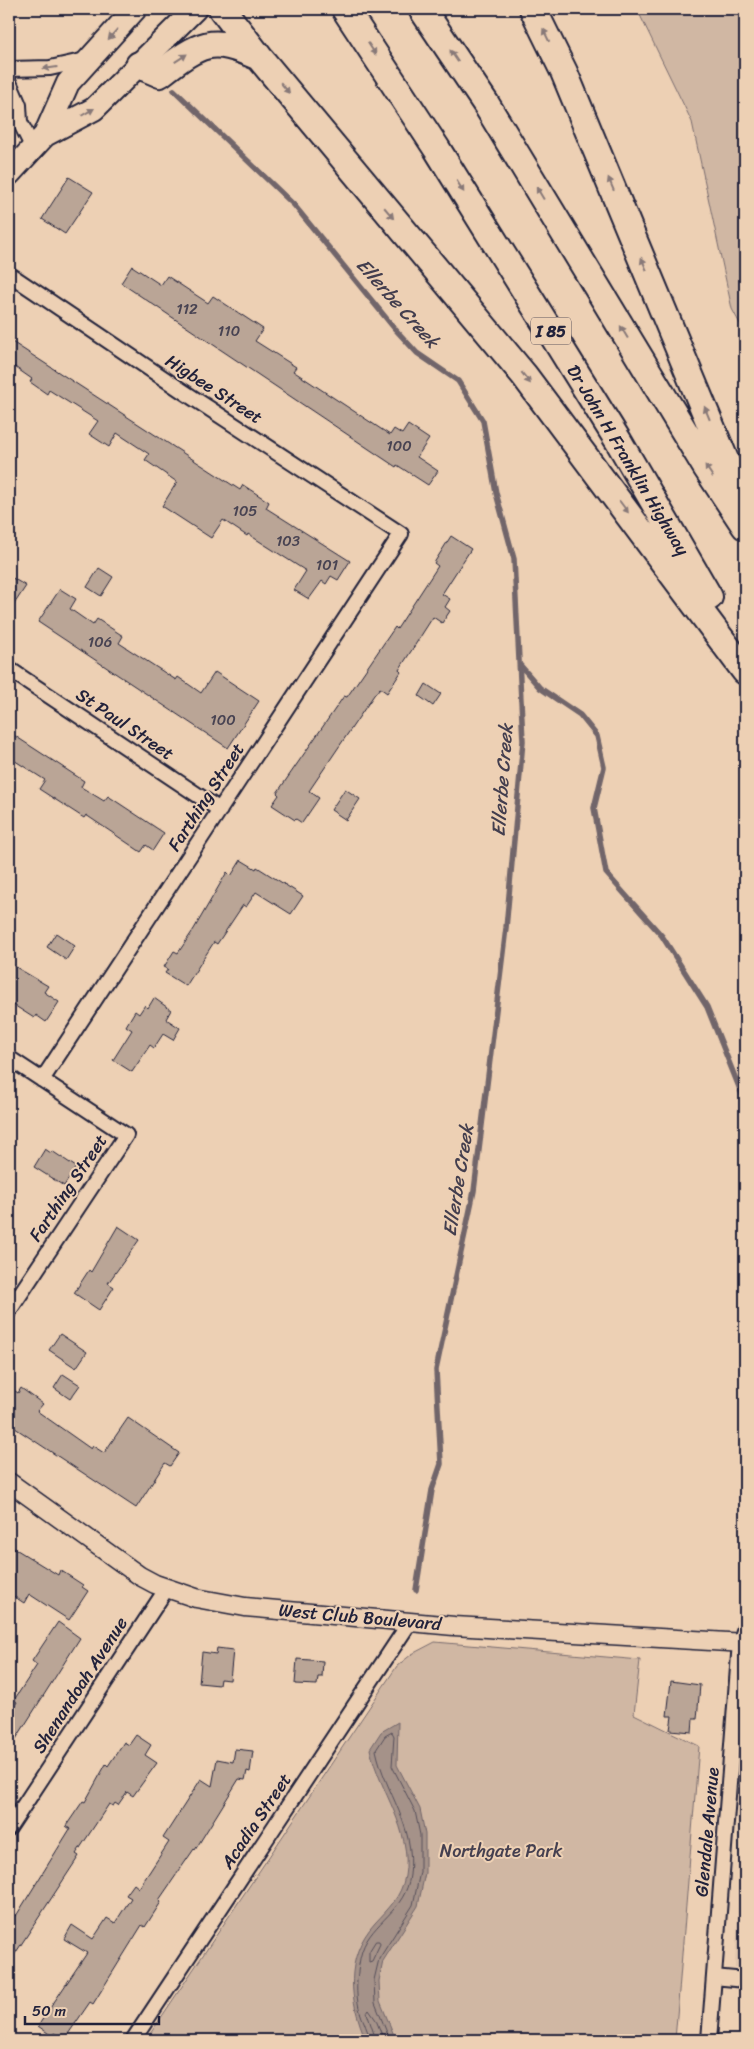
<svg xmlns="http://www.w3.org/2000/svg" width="754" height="2049" font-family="Sriracha,sans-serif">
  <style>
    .built { fill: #dec3ab }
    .green { fill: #d0b7a3; stroke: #796c6f }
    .water { fill: #a59289; stroke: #71656a }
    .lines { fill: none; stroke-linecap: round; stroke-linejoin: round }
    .shore { stroke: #564f5a; stroke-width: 1 }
    .stream { stroke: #71656a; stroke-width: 5.5 }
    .building { fill: #baa596; stroke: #22223b }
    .minor-casing { stroke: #22223b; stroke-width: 18 }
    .tertiary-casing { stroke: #22223b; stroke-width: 21 }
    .primary-casing { stroke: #22223b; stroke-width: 26 }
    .motorway-casing { stroke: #22223b; stroke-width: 30 }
    .minor { stroke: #edd0b4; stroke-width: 14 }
    .tertiary { stroke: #edd0b4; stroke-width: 18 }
    .primary { stroke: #edd0b4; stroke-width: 22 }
    .motorway { stroke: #edd0b4; stroke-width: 26 }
    .oneway { fill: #887978 }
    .labels { text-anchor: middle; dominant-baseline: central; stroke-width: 4; stroke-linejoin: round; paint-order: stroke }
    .number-label { font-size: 15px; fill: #484352 }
    .shield { fill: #edd0b4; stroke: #5f565f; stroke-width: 1 }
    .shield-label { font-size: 16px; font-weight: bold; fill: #22223b }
    .street-label { font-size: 18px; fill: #22223b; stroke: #edd0b4 }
    .park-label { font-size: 18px; fill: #454050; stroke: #edd0b4 }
    .water-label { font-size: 19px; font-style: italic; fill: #433e4e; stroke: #edd0b4 }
  </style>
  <rect width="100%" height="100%" fill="#edd0b4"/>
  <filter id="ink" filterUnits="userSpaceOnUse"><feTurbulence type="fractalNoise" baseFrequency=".02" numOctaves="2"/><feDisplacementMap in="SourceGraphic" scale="10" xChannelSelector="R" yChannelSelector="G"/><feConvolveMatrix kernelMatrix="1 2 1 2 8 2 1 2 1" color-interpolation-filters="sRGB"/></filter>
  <g filter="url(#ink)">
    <path class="built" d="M745,1755V1969L735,1968Z"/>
    <path class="green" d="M637,9H745V333L732,309L692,122Z
      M435,1642L640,1660L634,1714L699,1746L675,2040H146L397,1666L412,1654Z"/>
    <path class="water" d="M398,1722L397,1765L420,1809L425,1834V1873L418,1906L383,1961L379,1981L380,2001L396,2040H366C349,2001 344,1957 375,1923C389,1908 401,1897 405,1876C413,1830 379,1791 370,1749L381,1732Z"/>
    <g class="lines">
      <path class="shore" d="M376,1941H379L380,1944L372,1961L369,1962V1952Z
        M370,2040C369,2034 366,2028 364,2022C358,2010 356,1995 357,1981C358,1972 359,1960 362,1951C372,1921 406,1911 410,1875C416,1826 385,1793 376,1750L385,1736L392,1732L394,1736L392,1766L415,1811L420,1835V1872L413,1905L379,1959L374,1980L375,2003L390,2040
        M376,2040L367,2013L369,2010L376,2020L384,2040"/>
      <path class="stream" d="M174,90L294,205L395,329L417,353L458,381L483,421L496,493L514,559L523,741L506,928L474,1191L436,1370L441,1464L432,1490L416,1590
        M521,666L540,688L580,715L597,736L604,767L594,808L606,873L662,936L707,1007L745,1102"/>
    </g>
    <path class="building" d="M69,177L93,192L65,234L42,219Z
      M132,266L161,285L167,276L208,303L213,296L263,329L255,341L296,367L293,371L390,435L394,429L402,434L408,425L429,439L417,457L438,471L428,485L397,465L396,467L121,283Z
      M9,340L240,490L243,485L269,502L266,508L350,561L338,580L331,576L326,584L322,581L309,599L294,590L306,571L248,534L247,536L223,520L211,538L162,506L177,482L145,460L149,454L117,433L109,447L89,434L98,421L49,390L47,394L30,382L32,379L9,363Z
      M451,536L471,549L442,594L450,599L445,607L450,611L442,623L433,617L399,670L401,672L387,693L380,688L374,695L309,791L319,798L302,823L296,819L295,820L272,805L279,795L277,793L344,696L347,697L395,627L397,629L438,566L434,563Z
      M99,568L113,577L101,596L87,587Z
      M9,576L26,586L9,612Z
      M60,589L76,599L70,609L93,625L97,619L123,636L119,643L176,680L178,677L201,693L215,672L259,701L228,748L38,622Z
      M426,684L441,694L433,706L419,696Z
      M9,732L84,781L81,787L104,801L108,796L164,833L153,850L146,845L141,852L86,815L84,818L39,789L45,780L9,757Z
      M345,789L360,799L346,820L331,810Z
      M241,860L256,869L257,867L303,896L291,914L256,892L246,907L243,905L217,944L214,942L186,986L165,973L168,969L164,967L174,951L178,953L194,929L227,872L231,876Z
      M56,933L75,946L66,960L47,947Z
      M9,963L48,986L44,992L59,1002L46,1022L36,1015L34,1018L9,1002Z
      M154,998L171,1010L166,1019L180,1028L173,1040L163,1034L154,1048L150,1045L132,1072L113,1060L132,1030L126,1026L135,1011L139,1014L145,1005L148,1008Z
      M45,1149L51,1153L52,1151L76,1167L64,1186L34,1167Z
      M118,1226L139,1240L108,1283L114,1287L99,1310L74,1293L89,1270L91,1272Z
      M60,1334L87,1352L76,1368L49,1350Z
      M63,1374L80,1385L70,1399L54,1388Z
      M9,1387L18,1393L21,1388L43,1404L37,1411L91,1449L93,1446L104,1453L128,1418L179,1453L170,1466L165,1463L136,1508L9,1424Z
      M9,1545L58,1575L60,1570L83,1585L82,1587L88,1591L69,1620L29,1594L24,1603L9,1593Z
      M58,1622L80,1638L9,1750V1715L17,1702L14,1700L37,1665L32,1661Z
      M217,1648L233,1650L230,1680L220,1679L219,1685L199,1683L202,1652L216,1654Z
      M297,1659L323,1661L322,1677H318L317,1685L295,1684Z
      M671,1681L700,1685L697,1719H693L692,1732L670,1730L672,1716H667Z
      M136,1735L151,1745L145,1755L157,1763L133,1796L127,1792L118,1805L115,1803L113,1806L109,1804L76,1854L79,1856L9,1963V1911L16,1916L70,1829L66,1826L83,1801L85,1802L106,1764L108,1766L124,1742L129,1745Z
      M235,1749L253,1751L250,1772L247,1771L245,1780L239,1779L195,1850L194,1849L159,1900L161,1902L145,1927L142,1925L93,2004L90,2002L64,2040L54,2033L52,2036L38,2026L87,1953L64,1939L72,1925L93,1939L107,1918L115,1923L131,1898L126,1895L134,1884L139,1888L169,1842L163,1838L201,1779L212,1786L217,1759L233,1762Z"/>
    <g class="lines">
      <defs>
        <path id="minor" d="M9,69L50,68L86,60
          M9,82L19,105L20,122L33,148
          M9,274L181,390L401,534L42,1080
          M9,669L220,810
          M9,1058L126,1135L9,1311
          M9,1828L167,1588
          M714,1977L745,1980
          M133,2040L410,1622
          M709,2040L740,1642L745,1628"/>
        <path id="tertiary" d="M9,1482L140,1576L155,1584L196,1598L245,1607L454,1626L745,1643"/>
        <path id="primary" d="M45,135L68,83L135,9
          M9,174L45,135L94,109L195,9"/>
        <path id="motorway" d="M222,9L259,57L524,375L745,671
          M345,9L437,149L619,442L709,597
          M422,9L486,104L706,467L745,526
          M533,9L564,72L743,503
          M139,65L160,74C200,43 211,35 259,57"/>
      </defs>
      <use href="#minor" class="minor-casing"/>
      <use href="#tertiary" class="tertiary-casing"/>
      <use href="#primary" class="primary-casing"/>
      <use href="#motorway" class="motorway-casing"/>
      <use href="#minor" class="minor"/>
      <use href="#tertiary" class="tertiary"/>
      <use href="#primary" class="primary"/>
      <use href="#motorway" class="motorway"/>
    </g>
    <defs><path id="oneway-solid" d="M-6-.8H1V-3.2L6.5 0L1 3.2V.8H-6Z" transform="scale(1.25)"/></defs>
    <g class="oneway">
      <use href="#oneway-solid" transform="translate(113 34) rotate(131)"/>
      <use href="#oneway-solid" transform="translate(546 35) rotate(-116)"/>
      <use href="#oneway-solid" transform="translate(372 49) rotate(57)"/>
      <use href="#oneway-solid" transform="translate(454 56) rotate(-124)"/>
      <use href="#oneway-solid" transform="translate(181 58) rotate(-33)"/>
      <use href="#oneway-solid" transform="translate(50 68) rotate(173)"/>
      <use href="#oneway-solid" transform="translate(285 88) rotate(50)"/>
      <use href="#oneway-solid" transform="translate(88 112) rotate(-30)"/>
      <use href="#oneway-solid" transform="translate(611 184) rotate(-113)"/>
      <use href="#oneway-solid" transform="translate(460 186) rotate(58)"/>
      <use href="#oneway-solid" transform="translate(540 193) rotate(-121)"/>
      <use href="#oneway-solid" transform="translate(389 213) rotate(50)"/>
      <use href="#oneway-solid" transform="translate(644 264) rotate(-113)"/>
      <use href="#oneway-solid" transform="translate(624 332) rotate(-121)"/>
      <use href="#oneway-solid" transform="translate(526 378) rotate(52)"/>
      <use href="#oneway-solid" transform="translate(707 413) rotate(-112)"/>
      <use href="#oneway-solid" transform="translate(709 471) rotate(-123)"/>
      <use href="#oneway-solid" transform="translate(624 507) rotate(53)"/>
    </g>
  </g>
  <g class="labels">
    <g class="number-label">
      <text x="187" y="309">112</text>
      <text x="229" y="331">110</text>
      <text x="399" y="446">100</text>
      <text x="245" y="511">105</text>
      <text x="288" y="541">103</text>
      <text x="327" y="565">101</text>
      <text x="100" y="642">106</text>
      <text x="223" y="720">100</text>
    </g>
    <rect class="shield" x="531" y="317.5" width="40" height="27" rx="4"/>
    <g class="shield-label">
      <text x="551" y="331">I 85</text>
    </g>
    <g class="street-label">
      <text transform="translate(214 389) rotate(33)">Higbee Street</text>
      <text transform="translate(628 460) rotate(59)">Dr John H Franklin Highway</text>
      <text transform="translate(125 724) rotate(34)">St Paul Street</text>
      <text transform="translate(206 797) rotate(-57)">Farthing Street</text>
      <text transform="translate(68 1188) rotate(-56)">Farthing Street</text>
      <text transform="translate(360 1617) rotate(5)">West Club Boulevard</text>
      <text transform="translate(80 1685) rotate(-57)">Shenandoah Avenue</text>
      <text transform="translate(256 1821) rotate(-56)">Acadia Street</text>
      <text transform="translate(707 1832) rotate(-85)">Glendale Avenue</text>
    </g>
    <g class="park-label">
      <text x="501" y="1851">Northgate Park</text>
    </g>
    <g class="water-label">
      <text transform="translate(398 303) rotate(48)">Ellerbe Creek</text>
      <text transform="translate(502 780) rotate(-86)">Ellerbe Creek</text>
      <text transform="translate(458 1180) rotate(-81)">Ellerbe Creek</text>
    </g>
  </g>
  <rect width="754" height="2049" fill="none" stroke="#edd0b4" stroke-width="30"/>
  <rect x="15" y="15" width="724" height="2019" fill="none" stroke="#22223b" stroke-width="2" filter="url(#ink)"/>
  <path d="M25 2016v8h134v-8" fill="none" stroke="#22223b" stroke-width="2.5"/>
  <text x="32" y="2016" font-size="15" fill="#22223b" stroke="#edd0b4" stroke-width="4" paint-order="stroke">50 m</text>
</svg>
